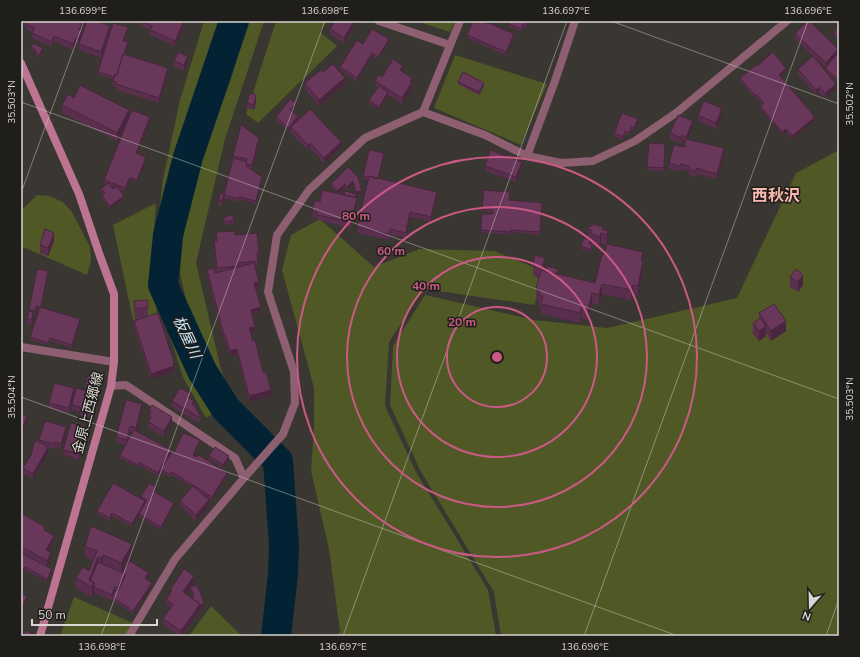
<svg xmlns="http://www.w3.org/2000/svg" width="860" height="657" font-family="'Nunito Sans','Noto Sans JP',sans-serif">
  <style>
    .green { fill: #505826 }
    .lines { fill: none; stroke-linecap: round; stroke-linejoin: round }
    .river { stroke: #032335; stroke-width: 30 }
    .street { stroke: #8d5f70; stroke-width: 8 }
    .secondary { stroke: #bc7490; stroke-width: 8 }
    .wall { fill: #592f4d; fill-rule: evenodd }
    .shaded-wall { fill: #49263e }
    .building { fill: #683759; stroke: #49263e }
    .ticks { fill: none; stroke: #d8d5d2; stroke-width: 1; stroke-opacity: 0.45 }
    .ring { fill: none; stroke: #ca5a85; stroke-width: 2 }
    .labels { text-anchor: middle; dominant-baseline: central; stroke-width: 3; stroke-linejoin: round; paint-order: stroke }
    .street-label { font-size: 14px; fill: #d8d5d2; stroke: #201e1b }
    .water-label { font-size: 15px; font-style: italic; fill: #c7e7fd; stroke: #201e1b }
    .quarter-label { font-size: 16px; font-weight: bold; fill: #fab7ad; stroke: #201e1b }
    .centre { fill: #ca5a85; stroke: #201e1b; stroke-width: 2 }
    .ring-label { font-size: 12px; text-anchor: middle; font-weight: bold; fill: #ca5a85; stroke: #201e1b; stroke-width: 3; stroke-linejoin: round; paint-order: stroke }
    .neatline { fill: none; stroke: #d8d5d2; stroke-width: 1.5 }
    .ticks-label { font-size: 10px; text-anchor: middle; fill: #d8d5d2 }
  </style>
  <rect width="100%" height="100%" fill="#3a3631"/>
  <path class="green" d="M204,21H225L198,103L175,180L169,216L167,278L173,317L190,361L219,410L206,418L183,377L167,327L158,279L159,214L163,179L180,100Z
    M248,21H264L225,139L196,263L221,369L232,402L227,405L209,371L194,336L180,273L184,226L197,173L232,76Z
    M276,21H327L320,32L337,46L258,123L246,114Z
    M416,21H455L450,32Z
    M455,55L547,84L521,145L434,108Z
    M839,150V636H501L494,592L420,470L390,405L393,346L425,295L534,320L607,328L737,298L796,173Z
    M37,195L49,196L63,202L72,212L90,247L91,260L87,275L21,246V211Z
    M156,203L152,258L157,315L133,320L113,225Z
    M320,219L374,267L419,249L494,251L533,267L539,279L535,305L424,289L389,342L385,406L416,472L488,590L496,636H337L340,631L329,549L311,471L314,429V388L282,270L291,235Z
    M74,597L133,623L127,636H60Z
    M211,606L242,636H189Z"/>
  <g class="lines">
    <path class="river" d="M234,21L188,157L168,235L163,285L202,371L226,409L278,461L284,545L283,575L276,636"/>
    <path class="street" d="M379,21L450,45
      M423,112L485,135L527,156L561,163L593,161L635,141L676,113L787,21
      M527,156L555,81L575,21
      M21,347L114,362
      M111,386L126,385L235,458L244,478
      M129,636L175,559L244,478L283,434L295,403L294,372L268,292L277,235L309,190L365,138L423,112L460,21"/>
    <path class="secondary" d="M21,63L79,194L100,256L114,294V362L111,386L40,636"/>
  </g>
  <path class="wall" d="M23,21H85V22L81,31L78,44L76,43L73,50L54,41L52,47L32,38L33,32L27,30Z
    M140,21H184V26L175,46L150,35V30L140,25Z
    M355,21V24L344,43L330,35V29Z
    M530,21L526,28L523,27L521,31L509,27V24Z
    M831,21H839V25Z
    M110,30H128L124,41L128,45L125,55L168,74L159,103L116,90V87L113,86V79L98,75V72L108,38L101,58L79,50V44Z
    M839,31V39L834,37V34Z
    M795,34L838,52H839V83L825,70V67L795,39Z
    M467,35L514,36L506,55L467,38Z
    M389,42L378,59L372,56L357,81L340,70V67L363,44Z
    M31,47L43,51L39,58L35,56V52L31,50Z
    M174,61H188L184,71L174,67Z
    M757,66L786,71L781,76L815,120L792,139L786,131L782,134L760,108V106L762,104L757,97L756,99L740,81V78Z
    M798,69L836,89L825,99L819,92L816,95L798,74Z
    M403,71L402,72L412,78V88L402,104L388,95L379,109L369,103V100L378,88L375,86V81L382,77Z
    M323,72L345,84L319,106L305,89V83Z
    M458,82L484,85L479,95L458,84Z
    M74,98L129,117L150,120L137,153L146,160L137,182L130,179L125,191L119,189L124,199L110,209L102,198V196L103,194L101,192V189L107,184L104,183V180L127,121L117,141L62,113V105ZM110,185L115,187L113,189Z
    M256,101L254,110L247,108V103Z
    M296,106L292,111L298,119L295,123L341,147L324,163L310,148L308,150L291,133V129L289,131L276,120V117Z
    M722,114L716,129L698,121V115Z
    M638,122L634,130L631,129L629,135L625,134L623,140L614,136V133Z
    M693,127L687,139L724,154L717,179L696,174V177L689,175V171L681,169L680,172L669,169V163L684,147L685,142L682,140L681,144L670,139V133Z
    M259,143L252,170L262,180L256,204L239,199L238,202L224,198L222,206H219V200L224,194L233,158V156Z
    M649,143L665,144L664,171L647,170Z
    M384,156L379,179L437,198L431,222L410,217L406,238L390,235L389,240L357,233V227L368,180L363,179V176Z
    M485,166L522,167L516,182L485,171Z
    M348,167L362,193L356,195L357,203L351,228L317,220V218L312,217V211L320,202L337,193L331,187V184ZM353,184L355,194L344,195L338,194L345,187L347,190Z
    M484,190L509,200L542,203L540,235L511,232V235L481,232L482,214H493V212L482,211Z
    M224,217L234,220V223L224,225Z
    M588,229L603,230L608,231V242L607,244L643,252V271L638,296L633,295L631,300L602,294L599,305L592,303L588,320L581,318L580,323L541,314V306H539V300L536,299V289L539,278L533,276V266L545,268L544,271L558,272L557,274L595,283L604,255L606,245L601,243L600,247L592,245L591,252L581,249V246L590,243L591,244V240L588,239Z
    M216,232L235,235L259,252V257H257L258,266L255,267L259,287L256,288L261,312L252,315L255,332L250,333L271,396L249,402L237,354L230,356L225,340H224L207,275V270L215,273L216,272L214,246V241H216Z
    M54,241L48,256L40,253V245Z
    M48,273L41,307L80,322L72,348L50,341L48,345L30,340V337L39,309L36,308L35,314H33L32,325L27,324V319Z
    M790,277L803,285L798,292L790,287Z
    M134,301L148,307V317L174,368V372L151,379L134,327V321L143,318L135,319L134,311Z
    M759,313L786,331L771,341L766,333V336L759,341L753,334V323L759,319Z
    M98,378L94,390L85,387V384Z
    M74,394L69,413L49,408V403Z
    M97,399L91,418L80,415V412L72,410V405Z
    M191,399L200,416V421L199,423L172,407V401Z
    M142,409L136,432L171,453L164,465L174,453L200,442L194,455L227,476L212,500L200,492L209,506L196,521L180,506V501L192,487L172,475L170,477L161,472V470L158,476L139,465L137,467L120,458V455L126,445L116,442V437ZM130,432L133,433L128,441Z
    M149,410L172,422L164,437L148,428V422L149,421Z
    M66,432L61,449L54,447L53,449L48,448V453L33,479L23,474V468L39,442V440Z
    M86,433L79,460L63,455V450Z
    M209,456L229,459L223,468L209,459Z
    M156,490L155,492L174,505L161,530L139,517V514L145,502L132,527L112,516L110,521L97,514V511L141,499V497Z
    M21,513L45,531L54,541L48,551L51,559L47,567L21,552Z
    M105,533L132,555L122,572L149,576L146,579L152,586L133,614L112,600L94,593L92,597L76,588V578L89,571L93,560L85,557V546Z
    M21,553L52,572L47,581L25,570L21,577Z
    M194,582L186,594L192,598L193,596L190,590V587L204,605L182,636H180L163,625V619L171,608L166,605V599L170,594V590Z"/>
  <path class="shaded-wall" d="M83,21H85V22L79,35V30Z
    M184,21V26L175,46V41Z
    M354,21H355V24L344,43V38Z
    M528,21H530L526,28V26Z
    M110,26V31L101,58V52Z
    M128,27V30L123,43V41Z
    M82,31V36L78,44V38Z
    M514,34V36L506,55V52Z
    M54,36V41L52,47V42Z
    M76,38V43L73,50V44Z
    M389,39V42L378,59V57Z
    M128,42V45L117,80Z
    M43,48V51L39,58V55Z
    M838,49V55L826,69V63Z
    M372,53V56L357,81V78Z
    M188,56V61L184,71V65Z
    M403,66V71L400,76V70Z
    M168,68V74L159,103V98Z
    M786,68V71L779,77V75Z
    M345,78V84L319,106V100Z
    M412,78V88L402,104V98L410,81Z
    M484,83V85L479,95V92Z
    M836,84V89L825,99V93Z
    M819,87V92L816,95V90Z
    M388,92V95L379,109V107Z
    M256,95V101L254,110V105Z
    M296,103V106L290,113V110Z
    M722,108V114L716,129V123Z
    M129,110V118L117,141V133Z
    M298,116V119L291,128V127V129L289,131V128Z
    M150,117V120L136,156V153Z
    M815,117V120L792,139V136Z
    M638,119V122L634,130V128Z
    M693,121V127L686,142V137Z
    M786,129V131L782,134V132Z
    M682,135V140L681,144V138Z
    M259,138V143L252,171V165Z
    M341,142V147L324,163V158Z
    M310,143V148L308,150V145Z
    M724,148V154L717,179V174Z
    M384,153V156L378,182V179Z
    M146,157V160L137,182V180Z
    M522,162V167L516,182V177Z
    M130,177V179L125,191V188Z
    M262,177V180L256,204V201Z
    M353,181V184L347,190V187Z
    M345,184V187L337,194V191Z
    M362,191V193L356,195L355,203L356,192Z
    M437,192V198L431,222V217Z
    M224,194V199L222,206V201Z
    M124,196V199L110,209V206Z
    M357,198V203L351,228V222Z
    M410,212V217L406,238V233Z
    M608,231V242L607,245V235Z
    M54,233V241L48,256V248Z
    M601,233V243L600,247V237Z
    M23,235V243L21,247V239Z
    M643,252V271L638,296V286Z
    M545,258V268L542,278V268Z
    M48,271V273L41,309V307Z
    M803,275V285L798,292V282Z
    M259,282V287L254,288V283Z
    M602,284V294L599,305V295Z
    M633,285V295L631,300V290Z
    M592,293V303L588,320V309Z
    M261,307V312L251,315V310Z
    M581,308V318L580,323V313Z
    M33,312V317L32,325V320Z
    M80,319V322L72,348V345Z
    M786,321V331L771,341V331Z
    M766,326V336L759,341V331Z
    M255,327V332L249,333V328Z
    M237,349V354L230,356V351Z
    M174,362V372L151,379V374Z
    M98,375V378L94,390V387Z
    M74,388V394L69,413V408Z
    M271,390V396L249,402V396Z
    M97,394V399L91,418V413Z
    M142,404V409L136,433V428Z
    M27,416V421L21,436V431Z
    M172,417V422L164,437V431Z
    M130,426V432L127,445V440Z
    M66,427V432L61,449V444Z
    M86,427V433L79,460V454Z
    M200,440V442L193,457V455Z
    M48,447V453L33,479V474Z
    M171,450V453L158,476V473Z
    M229,456V459L223,468V465Z
    M227,473V476L212,500V497Z
    M209,500V506L196,521V515Z
    M145,501V503L132,527V524Z
    M174,503V505L161,530V527Z
    M112,513V516L110,521V518Z
    M54,536V541L46,555V550Z
    M132,544V555L121,573V563Z
    M51,553V559L47,567V561Z
    M103,555V565L101,569V558Z
    M98,557V567L91,586L89,580Z
    M25,567V570L21,577V574Z
    M52,569V572L47,581V579Z
    M149,573V576L145,581V578Z
    M125,574V579L118,594V588Z
    M194,576V582L183,598V592Z
    M94,582V593L92,597V587Z
    M152,583V586L133,614V611Z
    M115,587V592L112,597V600V595Z
    M27,596V599L22,609V607Z
    M204,602V605L181,636V631L200,604Z"/>
  <path class="building" d="M25,21H83L79,30L82,31L78,38H76L73,44L54,36L52,42L32,33L35,28L27,24Z
    M87,21H97L110,26L101,52L79,44Z
    M142,21H184L175,41L150,30L152,26Z
    M335,21H354L344,38L330,29Z
    M473,21H481L489,24V23L514,34L506,52L467,35Z
    M510,21H528L526,26L523,24L521,29L509,24Z
    M807,21H809L838,49L826,63L795,34Z
    M113,23L128,27L123,41L128,42L124,54H123L117,75L115,74L114,77L98,72Z
    M372,29L389,39L378,57L372,53L357,78L340,67L357,40L363,44Z
    M836,29L839,31V36L834,34Z
    M33,43L43,48L39,55L35,53L36,50L31,47Z
    M178,52L188,56L184,65L174,61Z
    M773,52L786,68L779,75L815,117L792,136L786,129L782,132L760,106L764,103L757,95L756,96L740,78L756,65L757,66Z
    M839,52V80L825,68Z
    M123,54L168,68L159,98L116,84L117,82L113,81L115,74L117,75Z
    M813,56L836,84L825,93L819,87L816,90L798,69Z
    M393,59L403,66L400,70L412,78L410,81L412,82L402,98L375,81L379,75L382,77Z
    M333,64L345,78L319,100L305,83L321,70L323,72Z
    M463,72L484,83L479,92L458,82Z
    M80,85L129,110L117,133L62,105L68,94L74,98Z
    M379,86L388,92L379,107L369,100Z
    M250,93L256,95L254,105L247,103Z
    M290,99L296,103L290,110L298,116L289,128L276,117Z
    M704,101L722,108L716,123L698,115Z
    M310,109L341,142L324,158L310,143L308,145L291,127Z
    M132,110L150,117L136,153L146,157L137,180L130,177L125,188L104,180Z
    M622,113L638,119L634,128L631,127L629,133L625,131L623,137L614,133Z
    M678,115L693,121L686,137L682,135L681,138L670,133Z
    M241,125L259,138L252,165L246,164L247,159L233,156Z
    M686,139L724,148L717,174L696,168V171L689,169V166L681,164L680,166L669,163L674,145L684,147Z
    M649,143L665,144L664,168L647,167Z
    M369,150L384,153L378,179L369,176V177L363,176Z
    M490,150L522,162L516,177L485,166Z
    M233,158L247,162L246,166L262,177L256,201L239,197L238,199L224,195Z
    M348,167L358,177L362,191L356,192L353,181L347,187L345,184L337,191L331,184Z
    M369,176L437,192L431,217L410,212L406,233L390,229L389,234L357,227Z
    M108,183L113,189L117,186L124,196L110,206L102,196L105,193L101,189Z
    M322,190L357,198L351,222L317,215V212L312,211L315,200L320,202Z
    M484,190L510,192L509,200L542,203L540,232L511,230V232L481,230L482,214H493V210L482,209Z
    M345,191L356,194L355,197L344,195Z
    M220,193L224,194L222,201L219,200Z
    M233,215L234,220L224,222V217Z
    M593,224L603,227L602,229L608,231L607,235L601,233L600,237L591,234L592,230L588,229L589,226H592Z
    M45,229L54,233L48,248L40,245Z
    M235,231V235L257,233L259,252H257L258,261L238,263V266L217,268L214,241H217L216,232Z
    M21,234L23,235L21,239Z
    M584,238L590,240L589,243L592,244L591,250L581,246Z
    M607,244L643,252L641,260L643,261L638,286L633,285L631,290L602,284L599,295L592,293L588,309L581,308L580,313L541,304L543,296H539L540,290L536,289L541,270L595,283L602,254L604,255Z
    M535,255L545,258L542,268L533,266Z
    M254,263L259,282L254,283L261,307L251,310L255,327L249,328L253,341L255,340L263,372H266L271,390L249,396L237,349L230,351L225,335H224L207,270L214,268L215,273Z
    M547,266L558,269L557,274L546,272Z
    M37,269L48,271L41,307L36,306L35,311L29,310Z
    M796,269L803,275L798,282L790,277Z
    M147,300L148,307L135,309L134,301Z
    M774,304L786,321L771,331L759,313Z
    M40,307L80,319L72,345L50,338L48,343L30,337Z
    M29,311L33,312L32,320L27,319Z
    M158,313L174,362L173,363L174,366L151,374L134,321Z
    M760,318L766,326L759,331L753,323Z
    M89,372L98,375L94,387L85,384Z
    M54,383L74,388L69,408L49,403Z
    M76,388L97,394L91,413L80,410V407L72,405Z
    M180,388L191,394L189,398L194,401L192,404L195,406L200,416L199,417L172,401Z
    M126,400L142,404L136,428L130,426L127,440L116,437Z
    M152,405L172,417L164,431L148,422L151,417L149,416L151,411L149,410Z
    M21,413L27,416L21,431Z
    M45,421L66,427L61,444L54,442L53,444L39,440Z
    M71,423L86,427L79,454L63,450Z
    M134,430L171,450L158,473L139,462L137,465L120,455Z
    M183,433L200,440L193,455L197,457L199,455L227,473L212,497L172,472L170,475L161,469L172,452L174,453Z
    M35,440L48,447L33,474L23,468L31,455Z
    M215,447L229,456L223,465L209,456Z
    M113,483L145,501L132,524L112,513L110,518L97,511Z
    M149,483L156,487L154,492L174,503L161,527L139,514L147,500L141,497Z
    M193,486L209,500L196,515L180,501Z
    M21,513L45,527L44,530L54,536L46,550L51,553L47,561L21,546Z
    M91,526L132,544L121,563L103,555L101,558L98,557L89,580L94,582L92,587L76,578L83,567L89,571L97,551L85,546Z
    M21,553L52,569L47,579L25,567L21,574Z
    M130,561L149,573L145,578L152,583L133,611L112,597L115,590L118,591L125,576V574L122,573Z
    M98,562L125,574L118,588L115,587L112,595L94,587V582L90,581Z
    M184,569L194,576L183,592L200,604L181,631L163,619L173,604L166,599L172,591L170,590Z
    M197,585L204,602L200,606V604L192,598L194,595L190,587Z
    M21,593L27,596L22,607L21,606Z
    M26,630L32,634L31,636H22Z"/>
  <path class="ticks" d="M611,21L839,104M21,102L839,399M21,193L84,21M21,397L678,636M101,636L325,21M343,636L567,21M584,636L808,21M826,636L839,599"/>
  <g class="ring">
    <circle cx="497" cy="357" r="50"/>
    <circle cx="497" cy="357" r="100"/>
    <circle cx="497" cy="357" r="150"/>
    <circle cx="497" cy="357" r="200"/>
  </g>
  <g class="labels">
    <g class="street-label">
      <text transform="translate(88 413) rotate(-75)">金原上西郷線</text>
    </g>
    <g class="water-label">
      <text transform="translate(187 337) rotate(65)">板屋川</text>
    </g>
    <g class="quarter-label">
      <text x="776" y="196">西秋沢</text>
    </g>
  </g>
  <circle cx="497" cy="357" r="6" class="centre"/>
  <g class="ring-label">
    <text x="356" y="220">80 m</text>
    <text x="391" y="255">60 m</text>
    <text x="426" y="290">40 m</text>
    <text x="462" y="326">20 m</text>
  </g>
  <rect width="860" height="657" fill="none" stroke="#201e1b" stroke-width="44"/>
  <g transform="translate(810 607) rotate(200)" stroke="#201e1b" stroke-width="3" paint-order="stroke">
  <path d="M0-3L7 15L0 10L-7 15Z" fill="#d8d5d2"/>
  <text y="-6" font-size="11" font-weight="bold" text-anchor="middle" fill="#d8d5d2">N</text>
  </g>
  <path d="M32 619v6h125v-6" fill="none" stroke="#d8d5d2" stroke-width="2"/>
  <text x="38" y="619" font-size="12" fill="#d8d5d2" stroke="#201e1b" stroke-width="3" paint-order="stroke">50 m</text>
  <rect x="22" y="22" width="816" height="613" class="neatline"/>
  <g class="ticks-label">
    <text x="83" y="14">136.699°E</text>
    <text x="325" y="14">136.698°E</text>
    <text x="566" y="14">136.697°E</text>
    <text x="808" y="14">136.696°E</text>
    <text transform="translate(11 102) rotate(-90)" y="4">35.503°N</text>
    <text transform="translate(849 104) rotate(-90)" y="4">35.502°N</text>
    <text transform="translate(11 397) rotate(-90)" y="4">35.504°N</text>
    <text transform="translate(849 399) rotate(-90)" y="4">35.503°N</text>
    <text x="102" y="650">136.698°E</text>
    <text x="343" y="650">136.697°E</text>
    <text x="585" y="650">136.696°E</text>
  </g>
</svg>
